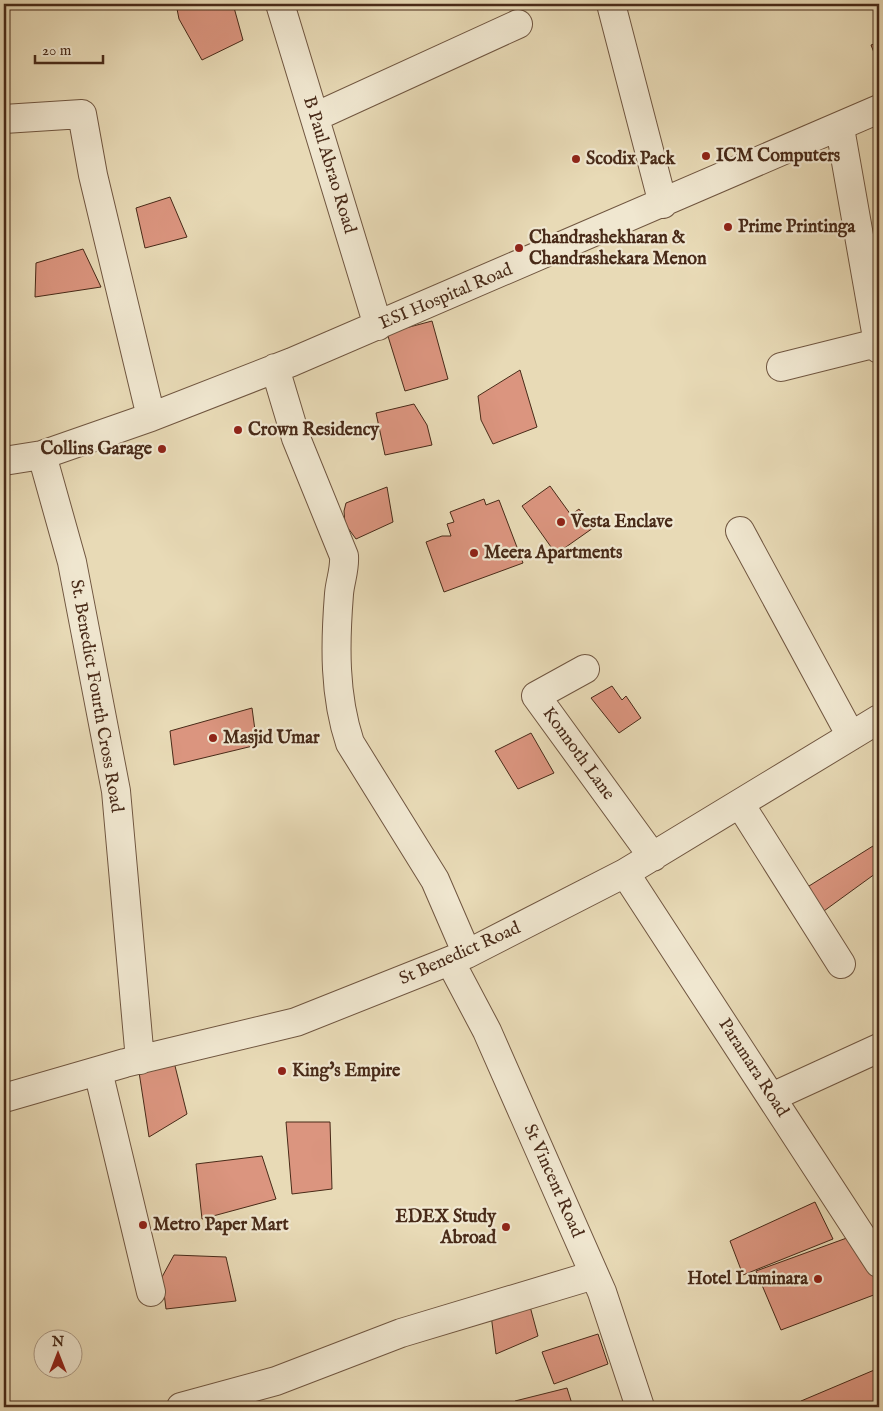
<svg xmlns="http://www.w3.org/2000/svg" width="883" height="1411" font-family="'IM FELL English',serif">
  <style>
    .building { fill: #db957f; stroke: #482a18 }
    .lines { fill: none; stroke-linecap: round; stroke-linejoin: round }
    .minor-casing { stroke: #705640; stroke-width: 30 }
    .minor { stroke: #f0e7d0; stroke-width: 28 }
    .poi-dot { fill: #8f2418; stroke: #f0e7d0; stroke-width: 2 }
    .labels { text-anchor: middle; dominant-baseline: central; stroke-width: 4.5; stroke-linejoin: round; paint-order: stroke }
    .poi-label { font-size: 18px; font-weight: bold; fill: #482a18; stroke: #f0e7d0; text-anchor: start }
    .street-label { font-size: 18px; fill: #482a18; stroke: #f0e7d0 }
  </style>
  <rect width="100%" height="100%" fill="#e8dab6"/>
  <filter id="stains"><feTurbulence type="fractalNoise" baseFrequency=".004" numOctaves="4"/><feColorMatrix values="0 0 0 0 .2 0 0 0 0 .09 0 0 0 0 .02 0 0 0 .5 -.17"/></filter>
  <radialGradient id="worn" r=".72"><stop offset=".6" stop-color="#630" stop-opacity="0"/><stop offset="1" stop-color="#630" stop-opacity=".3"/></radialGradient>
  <path class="building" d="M176,4H233L243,40L202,60L179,19Z
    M879,42V65L871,45Z
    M170,197L187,237L145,248L136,208Z
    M83,249L101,287L35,297L36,263Z
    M432,321L448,379L405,391L387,333Z
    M520,370L537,427L493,444L481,420L478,396Z
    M414,404L427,425L432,445L385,455L376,413Z
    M550,486L571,515L579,509L593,528L556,554L522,506Z
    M387,487L393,522L356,539L345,524L344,511L346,503Z
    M484,499L486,505L499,500L523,563L444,592L426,542L442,536H451L447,524L454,522L450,512Z
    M612,686L622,700L626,696L641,718L619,733L591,698Z
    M252,708L257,745L174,765L170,731Z
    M531,733L554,773L518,789L495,751Z
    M873,846L879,871L817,916L801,891Z
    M174,1062L187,1114L149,1137L139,1072Z
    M286,1122H330L332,1189L292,1194Z
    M262,1156L276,1199L202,1219L196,1164Z
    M815,1202L833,1239L743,1275L730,1241Z
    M855,1235L879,1286V1293L781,1330L756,1271Z
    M174,1255L226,1257L236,1301L166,1309L162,1277Z
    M528,1299L538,1336L496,1354L490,1307Z
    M598,1334L608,1364L554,1384L542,1352Z
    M879,1368V1407H805L801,1401Z
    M567,1388L573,1407H516L515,1401Z"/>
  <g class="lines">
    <defs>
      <path id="minor" d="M280,4L378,326
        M611,4L663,204
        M315,117L518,24
        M4,119L82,114L93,175L151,417
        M840,128L879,349
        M781,367L877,343
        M275,368L296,438L344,556C345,570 340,581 339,594C335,644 334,695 350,743L435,880L467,954
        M42,455L72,562L116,791L140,1060
        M4,461L42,455L151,417L292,362L879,109
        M740,531L851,736
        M585,669L536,696L653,857
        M740,804L841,964
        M625,873L879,1263
        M450,961L487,1031L602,1292L640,1407
        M98,1071L151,1292
        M772,1097L879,1048
        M4,1098L125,1063L296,1022L467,954L625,873L879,719
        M181,1407L276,1381L401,1333L594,1275"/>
    </defs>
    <use href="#minor" class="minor-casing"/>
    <use href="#minor" class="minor"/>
  </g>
  <g class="poi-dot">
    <circle cx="706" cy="156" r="5"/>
    <circle cx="576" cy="159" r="5"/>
    <circle cx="728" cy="227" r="5"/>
    <circle cx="519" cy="248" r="5"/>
    <circle cx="238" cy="430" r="5"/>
    <circle cx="162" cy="449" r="5"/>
    <circle cx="561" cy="522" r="5"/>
    <circle cx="474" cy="553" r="5"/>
    <circle cx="213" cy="738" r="5"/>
    <circle cx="282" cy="1071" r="5"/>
    <circle cx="143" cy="1225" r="5"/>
    <circle cx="506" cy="1227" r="5"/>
    <circle cx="818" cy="1279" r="5"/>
  </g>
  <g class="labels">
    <g class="poi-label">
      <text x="716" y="156">ICM Computers</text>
      <text x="586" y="159">Scodix Pack</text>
      <text x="738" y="227">Prime Printinga</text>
      <text x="529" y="238">Chandrashekharan &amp;<tspan x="529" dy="21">Chandrashekara Menon</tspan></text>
      <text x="248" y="430">Crown Residency</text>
      <text x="152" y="449" text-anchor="end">Collins Garage</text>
      <text x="571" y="522">Vesta Enclave</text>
      <text x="484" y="553">Meera Apartments</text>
      <text x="223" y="738">Masjid Umar</text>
      <text x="292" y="1071">King's Empire</text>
      <text x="496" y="1217" text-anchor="end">EDEX Study<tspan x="496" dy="21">Abroad</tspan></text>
      <text x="153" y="1225">Metro Paper Mart</text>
      <text x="808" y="1279" text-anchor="end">Hotel Luminara</text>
    </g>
    <g class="street-label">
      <text transform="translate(329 165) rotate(73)">B Paul Abrao Road</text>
      <text transform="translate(446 297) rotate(-23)">ESI Hospital Road</text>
      <text transform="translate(96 696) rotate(80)">St. Benedict Fourth Cross Road</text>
      <text transform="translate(578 754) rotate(54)">Konnoth Lane</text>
      <text transform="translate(460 954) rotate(-24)">St Benedict Road</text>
      <text transform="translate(753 1068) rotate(57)">Paramara Road</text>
      <text transform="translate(553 1181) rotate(66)">St Vincent Road</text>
    </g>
  </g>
  <rect width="883" height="1411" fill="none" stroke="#e8dab6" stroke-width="20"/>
  <rect x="5" y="5" width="873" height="1401" fill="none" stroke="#482a18" stroke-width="2.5"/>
  <rect x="10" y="10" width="863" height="1391" fill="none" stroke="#482a18"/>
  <g transform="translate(58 1354)"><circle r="24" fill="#f0e7d0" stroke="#ad9b86"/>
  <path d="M0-4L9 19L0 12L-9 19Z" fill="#8f2418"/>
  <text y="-8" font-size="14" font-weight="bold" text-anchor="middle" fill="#482a18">N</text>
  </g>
  <path d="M35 55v8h68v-8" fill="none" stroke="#482a18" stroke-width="2.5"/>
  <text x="42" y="55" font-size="15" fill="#482a18" stroke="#f0e7d0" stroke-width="4" paint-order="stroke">20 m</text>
  <rect width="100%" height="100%" filter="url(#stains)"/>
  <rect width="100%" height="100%" fill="url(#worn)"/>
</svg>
